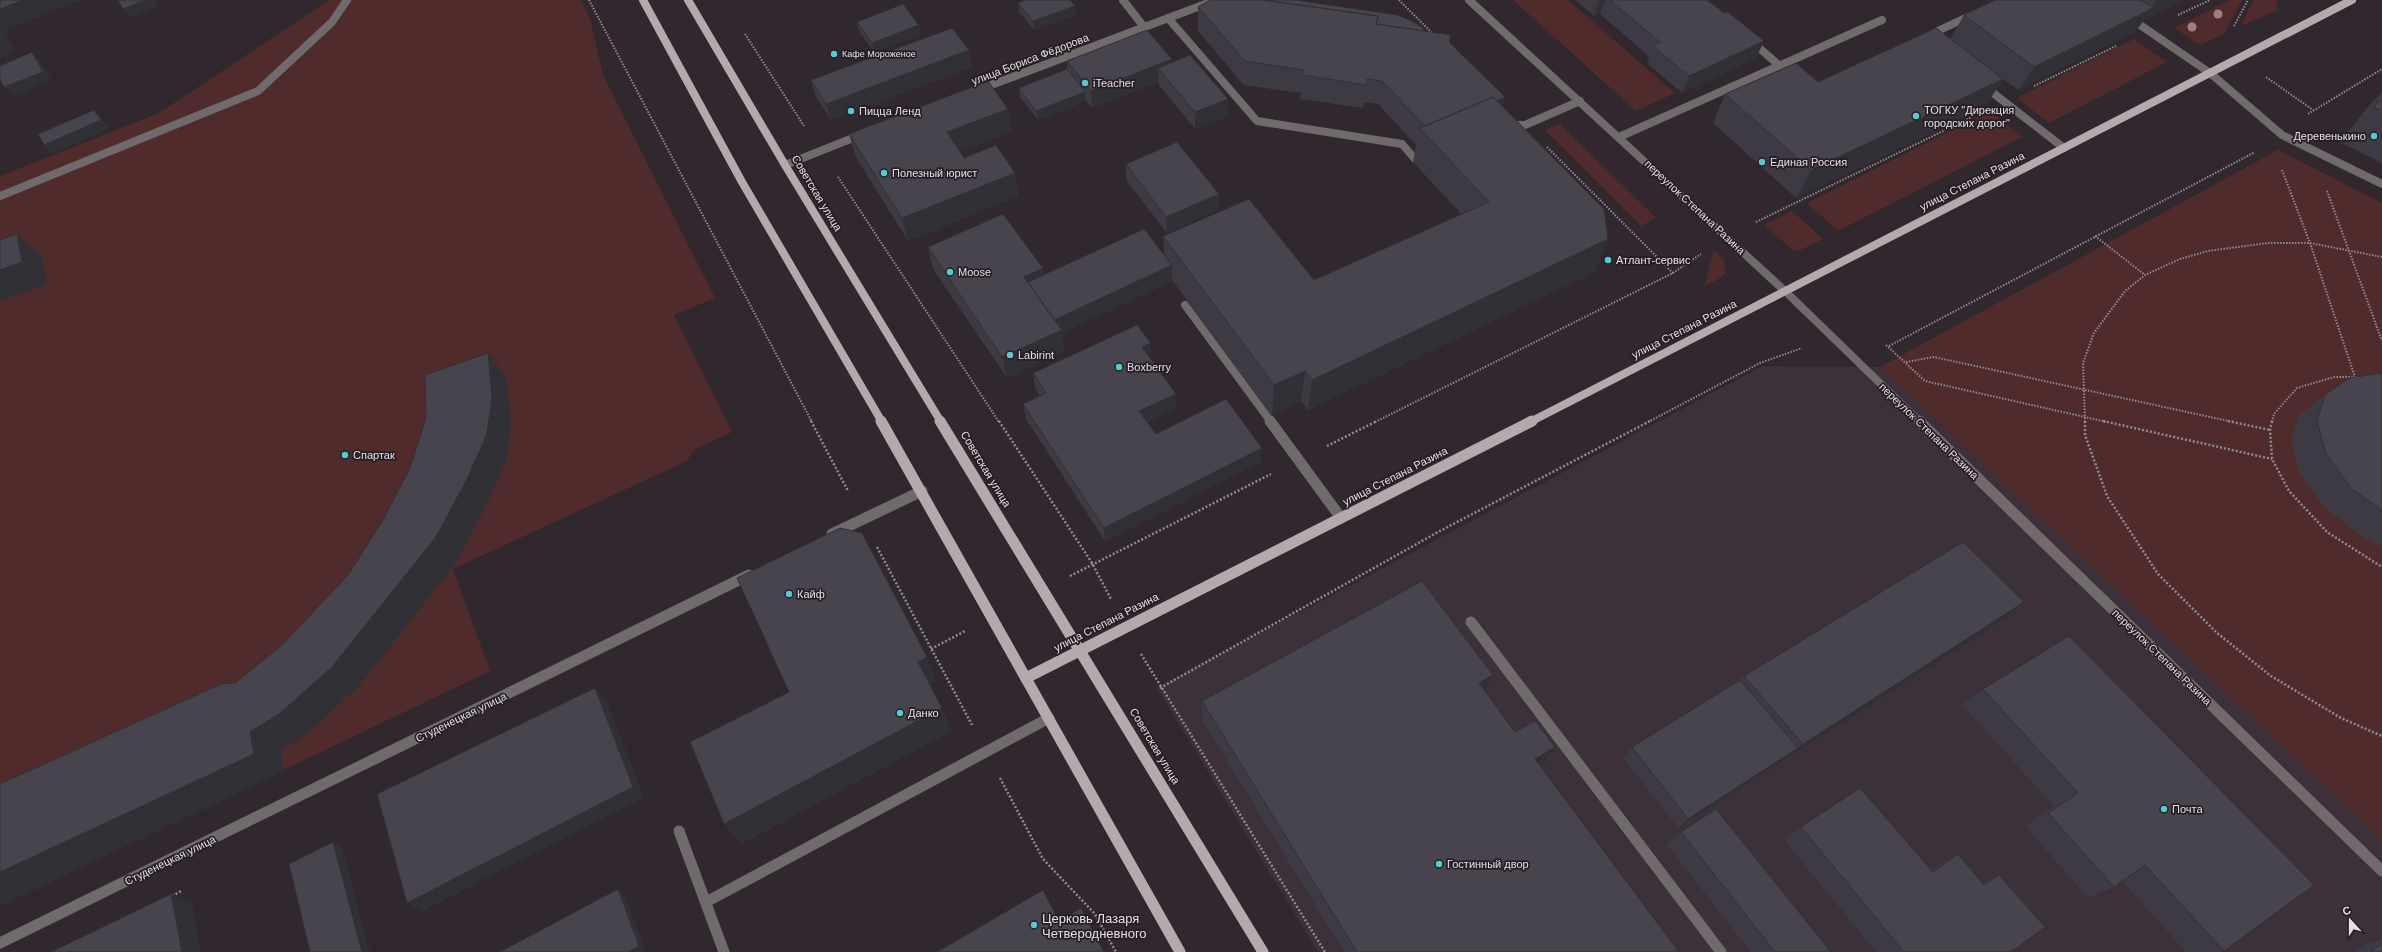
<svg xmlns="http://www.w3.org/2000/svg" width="2382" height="952" font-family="Arial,sans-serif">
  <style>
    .built { fill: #3c303b }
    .green { fill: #4f2c2b }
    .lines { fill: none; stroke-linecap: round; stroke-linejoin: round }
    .path-far1 { stroke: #918a90; stroke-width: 2; stroke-dasharray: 1.5 1.5; stroke-linecap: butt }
    .path { stroke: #918a90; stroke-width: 2.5; stroke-dasharray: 2 2; stroke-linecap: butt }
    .minor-far1 { stroke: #706a6c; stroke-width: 8 }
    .minor { stroke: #706a6c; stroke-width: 11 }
    .major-far1 { stroke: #b6a9ad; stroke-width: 8 }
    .major { stroke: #b6a9ad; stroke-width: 11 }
    .tree { fill: #a17e81 }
    .wall { fill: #3e3a43 }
    .shaded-wall { fill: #323037 }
    .building { fill: #48444e; stroke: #323037 }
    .poi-dot { fill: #52cdcf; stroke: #261d25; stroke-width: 1.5 }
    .labels { text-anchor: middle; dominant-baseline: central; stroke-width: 3.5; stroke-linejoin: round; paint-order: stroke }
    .far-poi-label { font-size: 9px; fill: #e6e0e5; stroke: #261d25; text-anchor: start }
    .street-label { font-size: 11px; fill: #e6e0e5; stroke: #261d25 }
    .poi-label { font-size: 11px; fill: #e6e0e5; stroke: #261d25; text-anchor: start }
    .near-poi-label { font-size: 13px; fill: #e6e0e5; stroke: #261d25; text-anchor: start }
  </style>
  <rect width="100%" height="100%" fill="#30272f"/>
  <path class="built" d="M1763,366L1880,367L2382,840V952H1318L1157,688Z"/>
  <path class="green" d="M329,0H581L590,19L603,75L715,298L674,315L732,432L695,449L687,461L453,569L490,671L0,906V176L159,113Z
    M1513,0H1568L1675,93L1636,111Z
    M2230,0H2242L2224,34L2200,45L2174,28Z
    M2253,0H2277L2278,10L2241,26Z
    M2134,39L2167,62L2049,123L2017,98Z
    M1990,111L2022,137L1838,231L1807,203Z
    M1560,124L1656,218L1641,226L1545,130Z
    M2278,150L2382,203V840L1880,367Z
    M1792,211L1823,239L1798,251H1794L1764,225Z
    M1714,250L1724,260L1726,272L1720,278L1704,287Z"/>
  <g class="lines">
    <path class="path-far1" d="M589,0L812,422
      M1399,0L1433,34
      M2178,15L2210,0
      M2234,26L2248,0
      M745,34L804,126
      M2266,77L2313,110
      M2034,86L2116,46
      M2308,114L2382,69
      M1547,147L1673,273
      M2282,170L2310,243L2355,377
      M838,177L999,422
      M2327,191L2382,341
      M1756,222L1974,116
      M2095,236L2145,275
      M1886,345L1925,381L2107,422
      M1889,346L2255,152
      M1906,362L1934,357L2233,422
      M1375,422L1673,273L1701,254
      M1648,422L1760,363L1802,348
      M2085,422L2083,363L2094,333L2125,291L2145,275L2180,259L2208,251L2268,243H2310L2382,257
      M2272,422L2274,414L2297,388L2334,377H2356"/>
    <path class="path" d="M811,421L848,491
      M999,421L1092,563L1111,599
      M2085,421V435L2107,496L2158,574L2217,633L2271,676L2341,718L2382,736
      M2103,421L2272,459
      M2228,421L2270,430
      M2272,421L2270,430L2272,459L2289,491L2327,532L2382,567
      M1327,446L1377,421
      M877,547L972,725
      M1070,576L1271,474
      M931,649L965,631
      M1141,654L1325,952
      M1160,688L1438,532L1650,421
      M1000,778L1043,859L1095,914L1116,952
      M172,896L181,891"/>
    <path class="minor-far1" d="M1123,0L1144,27
      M1469,0L1786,292L1920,422
      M1168,18L1257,121L1402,144L1415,159L1425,154
      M2130,18L2210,73L2282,135L2382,184
      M1927,36L1974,14
      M1751,41L1780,66
      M1984,86L2064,148
      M978,90L1216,0
      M1509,125H1525L1580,101
      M1619,137L1882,20
      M785,165L863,134
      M0,196L258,91L332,22L347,0
      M1185,305L1271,422"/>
    <path class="minor" d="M1270,421L1341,518
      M1919,421L2382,871
      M832,534L922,491
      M1471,622L1721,952
      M679,831L724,952
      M706,902L1049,718
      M0,943L749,575"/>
    <path class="major-far1" d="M643,0L742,182L882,422
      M688,0L785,165L941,422
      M1530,422L2352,0"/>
    <path class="major" d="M881,421L1180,952
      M940,421L1263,952
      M1026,678L1532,421"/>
  </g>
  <g class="tree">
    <circle cx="2218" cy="14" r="4.5"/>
    <circle cx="2192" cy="27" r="4.5"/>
  </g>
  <path class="wall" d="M1575,0H1707L1724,13L1764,41L1756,58L1682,93L1647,63L1649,56L1600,14L1594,16Z
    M1995,0H2184L2144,20L2135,32L2018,90L1952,41L2003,79L1984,108L1796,198L1713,123L1725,94L1818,82L1950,39L1964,15Z
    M1018,3L1075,6L1076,15L1034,30L1019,12Z
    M1198,7L1425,31L1449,42L1505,97L1502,106L1595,272L1308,410L1301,401L1272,416L1172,280V281L1062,333L1064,351L1007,378L933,269L928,247L1044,275L1164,254L1163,236L1314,280L1461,214L1413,162L1416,145L1378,104L1364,102L1363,108L1300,99L1301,93L1244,85L1198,31Z
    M857,22L921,34L874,52L859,31Z
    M1172,59V62L1228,99V116L1195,129L1159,85L1158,82L1092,108L1086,101L1038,120L1020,97L1019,88L1067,69V61Z
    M972,67L831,120L816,97L811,80Z
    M2382,92V163L2340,142L2371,103Z
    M1008,109L1011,132L960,152L964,158L1015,173L1018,196L908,241L856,157L849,134Z
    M1126,164L1219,194L1218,210L1167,233L1126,180Z
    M1151,359L1176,394V408L1147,422L1156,434L1261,462L1105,541L1026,419L1023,404L1040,396L1035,388L1033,373Z
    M2382,373V546L2362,537L2324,507L2300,474L2291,441L2299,415L2325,395Z
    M2024,602L2003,620L1678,828L1623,758L1632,747L1740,680L1744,676Z
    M1493,675L1485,691L1515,732L1555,747L1543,765L1541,766L1679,952H1344L1202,720V701Z
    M1983,689L2224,951L2220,952H2186L2122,881L2114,887L2088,898L2025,826L2054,806L1962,705Z
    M1801,827L1931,870L1958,854L1983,883L1999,875L2011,952H1876L1784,840Z
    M1681,832L1831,952H1751L1667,845Z
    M2382,939V952H2355L2364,945Z"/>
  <path class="shaded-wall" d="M23,0H81L5,31L16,51L0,57V9Z
    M145,0H155L159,6L131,18L123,9Z
    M1599,0H1605L1600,14L1594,16Z
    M2157,0H2184L2144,20L2135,32L2018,90L2034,67L2150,10Z
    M1075,6L1076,15L1034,30L1033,21Z
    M919,25L921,34L874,52L872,43Z
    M1764,41L1756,58L1682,93L1689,76Z
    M969,50L972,67L831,120L826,104Z
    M32,52L40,61L51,80L13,96L4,87Z
    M1172,59L1173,76L1158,68V82L1092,108L1091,91Z
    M2003,79L1984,108L1796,198L1811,170Z
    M1085,92L1086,101L1038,120L1036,111Z
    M1505,97L1499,121L1428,130Z
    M1228,99V116L1195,129V112Z
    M1008,109L1011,132L952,156L947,132Z
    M94,110L102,118L109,129L52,154L44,145Z
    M1015,173L1018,196L908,241L902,218Z
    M1219,194L1218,210L1167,233L1166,217Z
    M17,234L42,256L47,284L0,301V270Z
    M1608,239L1595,272L1308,410L1312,380Z
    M1172,265V281L1062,333L1064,351L1007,378L1002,357L1052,321Z
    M1043,268L1046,290L1034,296L1024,277Z
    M1151,343V359L1143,363L1142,347Z
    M488,353L507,378L511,422L507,458L488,502L458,560L359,686L308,733L281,750L284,771L0,906V872L250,732L279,714Z
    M1305,371L1301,401L1272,416L1274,385Z
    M1176,394V408L1140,426L1139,411Z
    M1262,448L1261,462L1105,541L1104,528Z
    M2024,602L2003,620L1678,828L1688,819L1798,748L1803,744Z
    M927,657L937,681L928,686L918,662Z
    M1493,675L1483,695L1479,683Z
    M595,688L606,700L644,797L423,911L407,903Z
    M942,708L952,731L742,844L724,824Z
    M1555,747L1543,765L1524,776L1535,759Z
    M333,842L342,847L370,952H362Z
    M618,889L624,893L645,950L641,952H628Z
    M171,894L192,902L201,952H182Z"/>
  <path class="building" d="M0,0H23L0,9Z
    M118,0H145L123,9Z
    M1025,0H1070L1075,6L1033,21L1018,3Z
    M1210,0H1263L1378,16L1376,24L1451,35L1449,42L1505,97L1497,101L1493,97L1425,126L1382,81L1367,79L1366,85L1302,75L1304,70L1245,61L1198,7Z
    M1263,0H1296L1397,15L1412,21L1423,28L1425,31L1376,24L1378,16Z
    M1610,0H1707L1724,13L1728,12L1764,41L1689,76L1653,46L1660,42Z
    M1995,0H2141L2153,8L2034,67L1964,15Z
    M903,4L919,25L872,43L857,22Z
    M952,28L969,50L826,104L811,80Z
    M1936,28L2003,79L1811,170L1725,94L1796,63L1818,82Z
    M1147,30L1172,59L1091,91L1067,61Z
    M32,52L43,72L4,87L0,80V66Z
    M1190,55L1228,99L1195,112L1158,68Z
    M1067,69L1085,92L1036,111L1019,88Z
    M988,81L1008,109L947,132L964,158L996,145L1015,173L902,218L849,134Z
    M1493,97L1604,209L1608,239L1312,380L1305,371L1274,385L1163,236L1249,199L1314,280L1489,202L1420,128Z
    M2382,97V111L2374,107Z
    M94,110L101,120L44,145L38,134Z
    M1177,142L1219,194L1166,217L1126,164Z
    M1003,214L1043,268L1024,277L1062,330L1002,357L928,247Z
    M1144,229L1172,265L1054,320L1028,282Z
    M17,234L22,262L0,270V240Z
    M1137,325L1151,343L1142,347L1176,394L1139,411L1156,434L1226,399L1262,448L1104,528L1023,404L1046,393L1033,373Z
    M488,353L492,397L487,434L467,479L436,537L332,667L279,714L250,732L254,754L0,872V784L221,684L235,683L282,645L348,575L383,520L410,468L426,418L425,375Z
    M2382,373V511L2351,488L2326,454L2317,421L2325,395L2349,378Z
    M840,528L862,533L927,657L918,662L942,708L724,824L690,742L789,692L737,578Z
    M1963,542L2024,602L1803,744L1744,676Z
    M1422,581L1493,675L1479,683L1515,732L1535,721L1555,747L1535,759L1679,952H1357L1202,701Z
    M2069,636L2314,885L2224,951L2145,865L2114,887L2048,813L2078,793L1983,689Z
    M1740,680L1798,748L1688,819L1632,747Z
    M595,688L633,787L407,903L377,794Z
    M1860,788L1933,872L1958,854L1984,885L1999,875L2045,927L2011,952H1904L1801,827Z
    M1716,809L1831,952H1775L1681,832Z
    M333,842L362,952H310L289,864Z
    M618,889L639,946L628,952H500Z
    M1043,890L1059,921L1081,908L1104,952H937Z
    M171,894L182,952H51Z
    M2382,943V952H2371Z"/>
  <g class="poi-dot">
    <circle cx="834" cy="54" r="4"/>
    <circle cx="1085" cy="83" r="4"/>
    <circle cx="851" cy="111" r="4"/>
    <circle cx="1916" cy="116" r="4"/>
    <circle cx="2374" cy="136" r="4"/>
    <circle cx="1762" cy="162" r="4"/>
    <circle cx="884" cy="173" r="4"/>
    <circle cx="1608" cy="260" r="4"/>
    <circle cx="950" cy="272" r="4"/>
    <circle cx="1010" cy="355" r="4"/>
    <circle cx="1119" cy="367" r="4"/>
    <circle cx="345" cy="455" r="4"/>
    <circle cx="789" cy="594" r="4"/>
    <circle cx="900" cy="713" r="4"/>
    <circle cx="2164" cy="809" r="4"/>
    <circle cx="1439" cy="864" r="4"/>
    <circle cx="1034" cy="925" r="4"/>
  </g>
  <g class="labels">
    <g class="far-poi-label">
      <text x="842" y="54">Кафе Мороженое</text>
    </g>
    <g class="street-label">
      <text transform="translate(1030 59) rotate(-21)">улица Бориса Фёдорова</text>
      <text transform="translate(1972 181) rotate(-27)">улица Степана Разина</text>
      <text transform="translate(817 193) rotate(59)">Советская улица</text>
      <text transform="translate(1695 207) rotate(43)">переулок Степана Разина</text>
      <text transform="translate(1684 329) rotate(-27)">улица Степана Разина</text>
      <text transform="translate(1929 431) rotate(44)">переулок Степана Разина</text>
      <text transform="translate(986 469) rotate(59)">Советская улица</text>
      <text transform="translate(1395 476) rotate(-27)">улица Степана Разина</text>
      <text transform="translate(1106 622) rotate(-27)">улица Степана Разина</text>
      <text transform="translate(2162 657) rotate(44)">переулок Степана Разина</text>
      <text transform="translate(461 717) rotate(-26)">Студенецкая улица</text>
      <text transform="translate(1155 746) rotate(59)">Советская улица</text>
      <text transform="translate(170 860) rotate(-26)">Студенецкая улица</text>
    </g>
    <g class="poi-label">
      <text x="1093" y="83">iTeacher</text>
      <text x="1924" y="110">ТОГКУ "Дирекция<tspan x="1924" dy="13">городских дорог"</tspan></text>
      <text x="859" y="111">Пицца Ленд</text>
      <text x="2366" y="136" text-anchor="end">Деревенькино</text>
      <text x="1770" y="162">Единая Россия</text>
      <text x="892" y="173">Полезный юрист</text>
      <text x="1616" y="260">Атлант-сервис</text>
      <text x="958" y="272">Moose</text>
      <text x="1018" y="355">Labirint</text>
      <text x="1127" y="367">Boxberry</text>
      <text x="353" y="455">Спартак</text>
      <text x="797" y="594">Кайф</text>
      <text x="908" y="713">Данко</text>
      <text x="2172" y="809">Почта</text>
      <text x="1447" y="864">Гостинный двор</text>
    </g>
    <g class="near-poi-label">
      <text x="1042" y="918">Церковь Лазаря<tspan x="1042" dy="15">Четверодневного</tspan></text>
    </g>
  </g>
  <g transform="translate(2350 920) rotate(339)" stroke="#261d25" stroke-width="3" paint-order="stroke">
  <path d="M0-3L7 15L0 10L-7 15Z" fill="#e6e0e5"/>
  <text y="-6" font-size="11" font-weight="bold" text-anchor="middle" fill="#e6e0e5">С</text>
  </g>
</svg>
